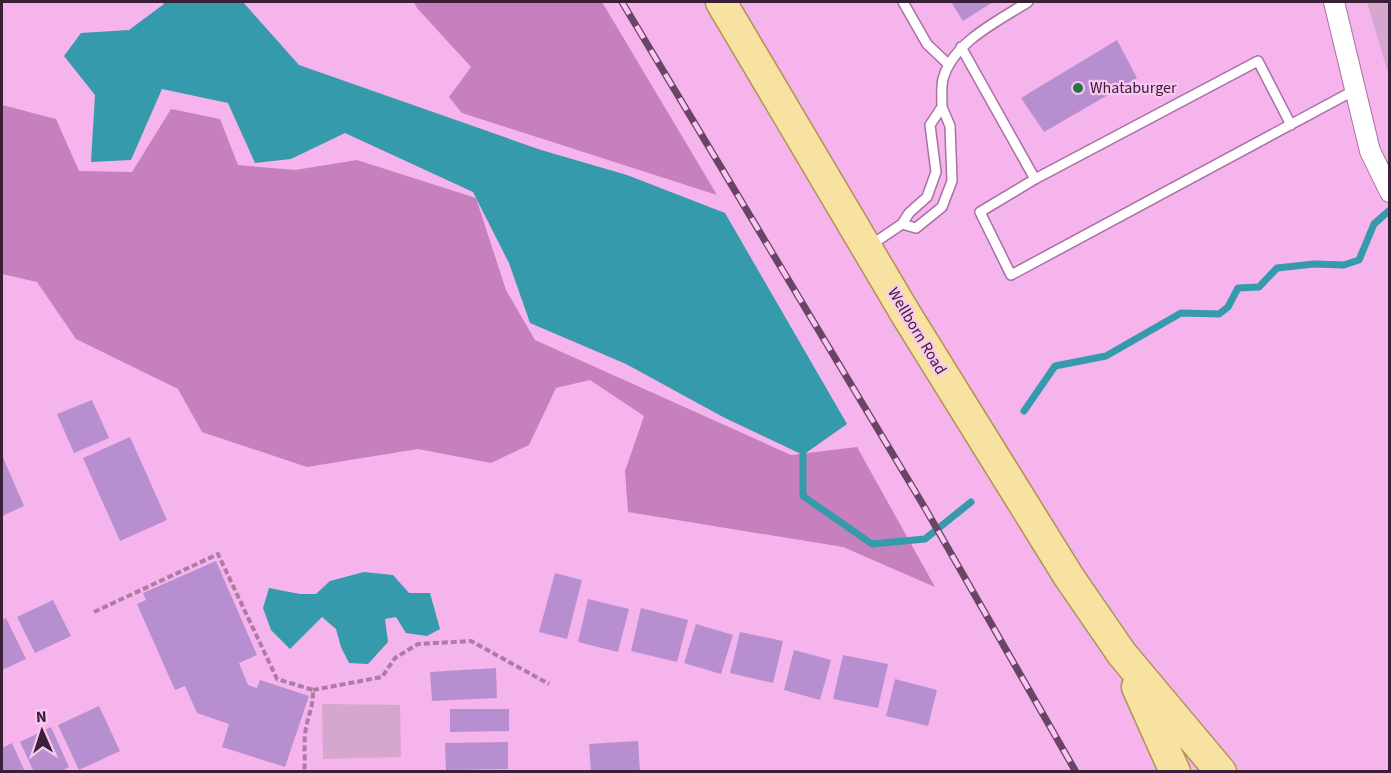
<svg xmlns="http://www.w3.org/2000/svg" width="1391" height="773" font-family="'Source Sans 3',sans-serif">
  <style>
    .green { fill: #d5a6ce }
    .forest { fill: #c680bd }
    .water { fill: #359aac }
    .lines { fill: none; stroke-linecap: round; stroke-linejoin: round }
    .stream { stroke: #359aac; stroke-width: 7 }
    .building { fill: #b78fd1 }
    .service-casing { stroke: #ab6fa3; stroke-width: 12 }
    .minor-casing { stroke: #ab6fa3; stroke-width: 22 }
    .primary-casing { stroke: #b19254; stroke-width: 33 }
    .path { stroke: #ad7ba6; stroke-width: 4; stroke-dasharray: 6 3; stroke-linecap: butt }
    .service { stroke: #fff; stroke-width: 9 }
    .minor { stroke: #fff; stroke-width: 20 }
    .primary { stroke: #f7e2a2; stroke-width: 30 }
    .rail-casing { stroke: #684563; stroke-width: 7 }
    .rail { stroke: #fbc6f3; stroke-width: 4.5; stroke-dasharray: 14; stroke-linecap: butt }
    .poi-dot { fill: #277341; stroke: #fbc6f3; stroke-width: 2 }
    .labels { text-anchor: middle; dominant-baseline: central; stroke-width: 4.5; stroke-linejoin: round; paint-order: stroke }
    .poi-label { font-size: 16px; fill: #392036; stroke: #fbc6f3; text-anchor: start }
    .street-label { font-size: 16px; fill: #392036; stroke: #fbc6f3 }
  </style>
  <rect width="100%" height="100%" fill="#f5b4eb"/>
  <path class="green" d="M1367,2H1389V76Z
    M322,704L400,705L401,757L323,759Z"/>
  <path class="forest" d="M414,2H602L717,195L462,113L449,97L471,67L417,8Z
    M2,105L56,119L79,171L132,172L171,109L220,119L238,165L295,170L357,160L476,198L506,290L535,340L791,455L857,447L935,587L843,547L628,512L625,471L644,416L590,380L556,388L529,445L491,463L418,449L307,467L202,432L178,389L76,339L37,282L2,274Z"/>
  <path class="water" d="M162,2H243L299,65L541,150L627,175L725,213L847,424L803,455L723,417L626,364L530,323L509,263L473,192L345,133L291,159L255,163L228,103L162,89L131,160L91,162L95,95L64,56L81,33L129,30L164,4Z
    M364,572L393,575L409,593H430L440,629L427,636L406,633L396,617L385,619L388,642L368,664L349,663L341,647L336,629L322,617L290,649L271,630L263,608L269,588L300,594H316L330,581Z"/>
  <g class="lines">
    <path class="stream" d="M1024,411L1055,366L1106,356L1181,313L1219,314L1228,307L1238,288L1259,287L1277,268L1314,264L1344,265L1359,260L1374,224L1390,210
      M803,455V496L872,544L925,539L971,502"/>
  </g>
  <path class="building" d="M951,2H993L963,21Z
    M1117,40L1137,78L1044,132L1021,98Z
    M92,400L109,438L74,453L57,414Z
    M130,437L167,520L120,541L83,458Z
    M2,455L24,506L2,516Z
    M216,561L257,655L239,663L248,685L257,688L260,680L309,696L285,767L222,747L229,724L197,713L185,686L175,690L137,604L146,600L143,593Z
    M555,573L582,580L567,639L539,632Z
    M588,599L629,609L618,652L578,642Z
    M53,600L71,636L35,653L17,617Z
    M641,608L688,620L677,662L631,651Z
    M6,618L26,659L2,670V620Z
    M696,624L733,635L721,674L684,663Z
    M740,632L783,641L773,683L730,673Z
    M794,650L831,660L820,700L784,690Z
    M843,655L888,664L878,708L833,699Z
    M496,668L497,698L432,701L430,672Z
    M895,679L937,690L928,726L886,716Z
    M99,706L120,751L79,770L58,725Z
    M450,709H509V731L450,732Z
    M51,727L69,767L60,772H34L20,742Z
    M638,741L640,772H591L589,744Z
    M508,742V769L446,770L445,743Z
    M12,743L25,772H2V748Z"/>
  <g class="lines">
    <defs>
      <path id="service" d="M903,2L927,44L949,65
        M961,47L1035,179L980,212L1011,275L1355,90
        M942,107C942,98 941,87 943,79C953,42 998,21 1028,2
        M1035,179L1258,61L1291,125
        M871,245L902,224L909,213L927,197L936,172L930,125L942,107L950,126L952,181L942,207L916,228L902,224"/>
      <path id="minor" d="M1334,2L1370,151L1390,192"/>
      <path id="primary" d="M721,2L907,316L1069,577L1122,654L1221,772
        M1137,687L1175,772"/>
    </defs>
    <use href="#service" class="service-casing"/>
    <use href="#minor" class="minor-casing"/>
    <use href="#primary" class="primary-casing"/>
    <path class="path" d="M94,612L218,554L277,679L313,690C313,709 309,711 306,728C303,741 306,757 304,772
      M313,690L382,677L395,658L418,644L471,641L549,684"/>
    <use href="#service" class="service"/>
    <use href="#minor" class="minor"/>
    <use href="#primary" class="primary"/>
    <defs>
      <path id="rail" d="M622,2L925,508L1076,772"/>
    </defs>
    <use href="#rail" class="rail-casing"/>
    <use href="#rail" class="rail"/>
  </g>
  <circle class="poi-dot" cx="1078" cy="88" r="6"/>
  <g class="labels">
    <g class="poi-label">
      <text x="1090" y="88">Whataburger</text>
    </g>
    <g class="street-label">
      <text transform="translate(917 331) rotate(59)">Wellborn Road</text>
    </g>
  </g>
  <rect width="1391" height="773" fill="none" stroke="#392036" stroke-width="6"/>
  <g transform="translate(42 731) rotate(357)" stroke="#fbc6f3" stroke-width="4.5" paint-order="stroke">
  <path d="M0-4.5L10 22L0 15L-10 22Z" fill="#392036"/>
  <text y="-9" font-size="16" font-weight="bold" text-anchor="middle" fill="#392036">N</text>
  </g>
</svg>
